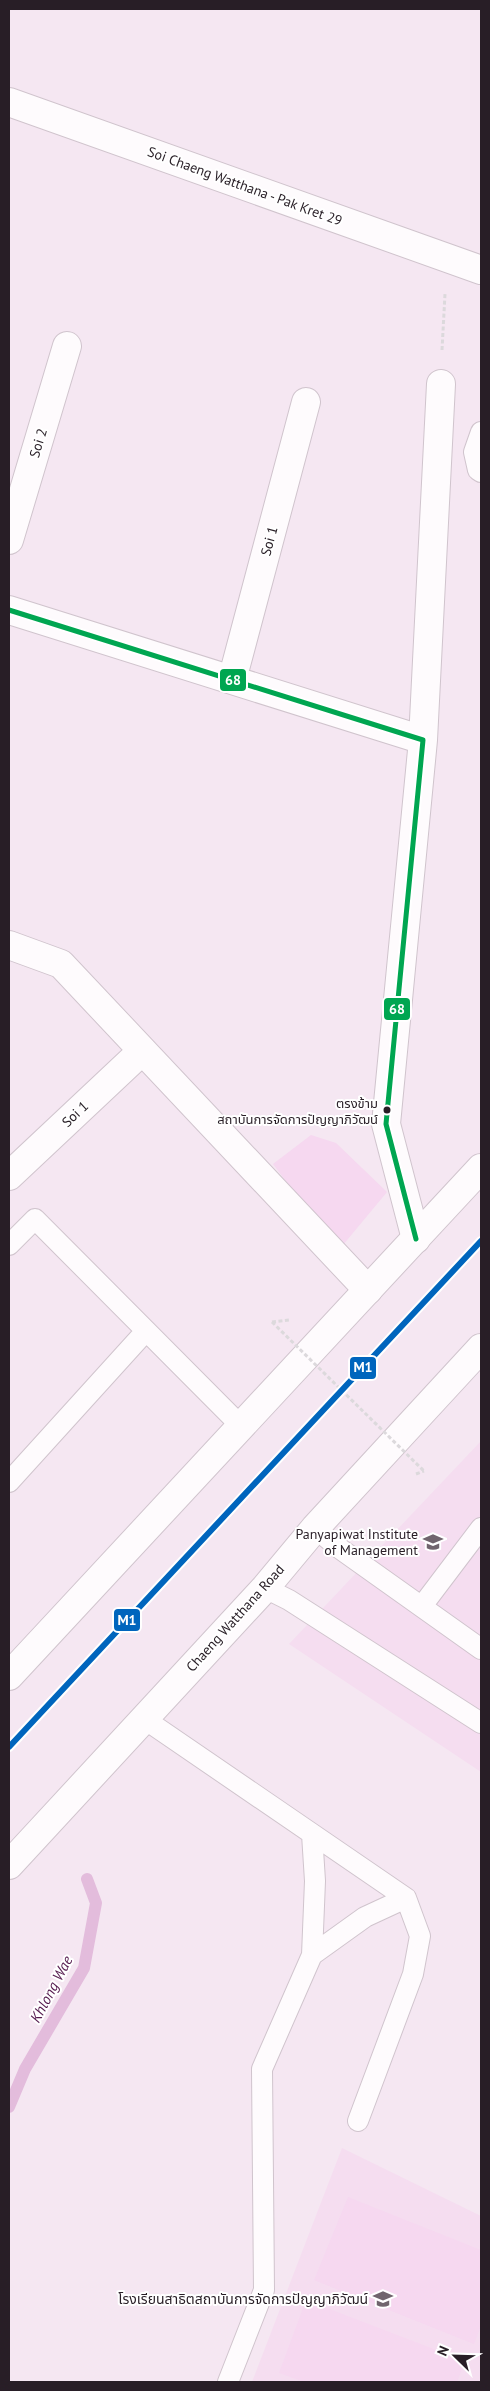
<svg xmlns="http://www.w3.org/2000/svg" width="490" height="2391" font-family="'PT Sans','Noto Sans Thai',sans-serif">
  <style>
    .built { fill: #f5ddf0 }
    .green { fill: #f6d8f0 }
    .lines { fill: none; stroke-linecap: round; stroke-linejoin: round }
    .stream { stroke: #e3bcdc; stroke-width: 12 }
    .lane-casing { stroke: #d0c4cd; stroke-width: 22 }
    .street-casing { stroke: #d0c4cd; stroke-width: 30 }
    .primary-casing { stroke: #d0c4cd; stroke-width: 30 }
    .path { stroke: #dcd9dc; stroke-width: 3; stroke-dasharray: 4 2.5; stroke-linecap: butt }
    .lane { stroke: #fefbfd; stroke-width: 20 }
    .street { stroke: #fefbfd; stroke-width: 28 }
    .primary { stroke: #fefbfd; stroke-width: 28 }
    .path-bridge { stroke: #dcd9dc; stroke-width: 3; stroke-dasharray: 4 2.5; stroke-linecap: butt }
    .bus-1-casing { stroke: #fff; stroke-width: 9 }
    .bus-1 { stroke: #00a651; stroke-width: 5 }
    .metro-1-casing { stroke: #fff; stroke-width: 10 }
    .metro-1 { stroke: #0065bd; stroke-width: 6 }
    .bus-dot { fill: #281e26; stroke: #fff; stroke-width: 2 }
    .labels { text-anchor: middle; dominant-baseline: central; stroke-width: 4; stroke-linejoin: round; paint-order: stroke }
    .bus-label { font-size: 13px; fill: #281e26; stroke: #fff; text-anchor: end }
    .street-label { font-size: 14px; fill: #281e26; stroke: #fff }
    .poi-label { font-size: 14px; fill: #281e26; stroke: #fff; text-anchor: end }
    .water-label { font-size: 15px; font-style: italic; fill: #541a4e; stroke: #fff }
    .line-badge { stroke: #fff; stroke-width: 2 }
    .badge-label { font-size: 14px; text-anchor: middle; font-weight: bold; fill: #fff }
  </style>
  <rect width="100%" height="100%" fill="#f5e7f2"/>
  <path class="built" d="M481,1441V1772L289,1644Z
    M342,2148L481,2216V2382H252Z"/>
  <path class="green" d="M311,1135L336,1143L387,1192L338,1251L273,1164Z
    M348,2197L481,2250V2326L474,2344L314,2280Z
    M306,2300L465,2361L457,2382H304L279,2373Z"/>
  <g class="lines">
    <path class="stream" d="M9,2107L25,2069L84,1968L96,1903L87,1879"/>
    <defs>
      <path id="lane" d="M481,432L474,452L478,470L481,472
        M9,1245L35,1219L241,1426
        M9,1482L145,1332
        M315,1528L339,1548L481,1649
        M265,1588L289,1600L481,1723
        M422,1606L481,1528
        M143,1718L406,1898L420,1936L413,1974L358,2121
        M312,1955L315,1881L312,1834
        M228,2382L264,2290L262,2069L312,1955L365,1917L406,1898"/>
      <path id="street" d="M9,102L481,270
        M9,540L67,346
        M9,610L423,740L386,1124L416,1239
        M232,680L306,402
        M423,740L441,384
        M9,945L61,964L368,1290
        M9,1176L142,1051"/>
      <path id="primary" d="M9,1676L481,1168
        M9,1865L265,1588L315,1528L481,1348"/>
    </defs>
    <use href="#lane" class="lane-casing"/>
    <use href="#street" class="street-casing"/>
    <use href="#primary" class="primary-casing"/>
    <path class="path" d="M442,350L445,294
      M272,1322L289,1320
      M416,1474L424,1471"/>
    <use href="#lane" class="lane"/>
    <use href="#street" class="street"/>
    <use href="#primary" class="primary"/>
    <path class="path-bridge" d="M272,1322L424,1471"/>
    <defs>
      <path id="bus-1" d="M9,610L423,740L386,1124L416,1239"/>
    </defs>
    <use href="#bus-1" class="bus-1-casing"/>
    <use href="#bus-1" class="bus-1"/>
    <defs>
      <path id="metro-1" d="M9,1747L481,1241"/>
    </defs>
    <use href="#metro-1" class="metro-1-casing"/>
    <use href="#metro-1" class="metro-1"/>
  </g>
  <defs>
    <symbol id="university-bare" viewBox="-9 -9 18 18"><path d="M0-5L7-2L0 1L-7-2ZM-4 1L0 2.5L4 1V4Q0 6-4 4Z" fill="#70646d" stroke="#fff" stroke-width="2.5" paint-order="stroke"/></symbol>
    <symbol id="school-bare" viewBox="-9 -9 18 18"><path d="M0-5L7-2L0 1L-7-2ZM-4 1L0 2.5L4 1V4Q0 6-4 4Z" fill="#70646d" stroke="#fff" stroke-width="2.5" paint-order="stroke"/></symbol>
  </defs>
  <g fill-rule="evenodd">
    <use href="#university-bare" x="419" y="1528" width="28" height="28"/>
    <use href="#school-bare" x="369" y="2285" width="28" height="28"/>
  </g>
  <circle class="bus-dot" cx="387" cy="1110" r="4.5"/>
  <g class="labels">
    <g class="bus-label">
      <text x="378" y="1103">ตรงข้าม<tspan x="378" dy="16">สถาบันการจัดการปัญญาภิวัฒน์</tspan></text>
    </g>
    <g class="street-label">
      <text transform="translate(245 186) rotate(20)">Soi Chaeng Watthana - Pak Kret 29</text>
      <text transform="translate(38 443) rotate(-73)">Soi 2</text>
      <text transform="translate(269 541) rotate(-75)">Soi 1</text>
      <text transform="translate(75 1114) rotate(-43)">Soi 1</text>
      <text transform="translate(235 1618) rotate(-48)">Chaeng Watthana Road</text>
    </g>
    <g class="poi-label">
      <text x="418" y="1534">Panyapiwat Institute<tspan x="418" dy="16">of Management</tspan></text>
      <text x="368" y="2299">โรงเรียนสาธิตสถาบันการจัดการปัญญาภิวัฒน์</text>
    </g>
    <g class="water-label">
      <text transform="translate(51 1989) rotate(-62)">Khlong Wae</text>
    </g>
  </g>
  <g class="line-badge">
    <rect x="219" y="668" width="28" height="24" rx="5" fill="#00a651"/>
    <rect x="383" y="997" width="28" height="24" rx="5" fill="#00a651"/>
    <rect x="349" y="1356" width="28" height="24" rx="5" fill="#0065bd"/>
    <rect x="113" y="1608" width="28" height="24" rx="5" fill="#0065bd"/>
  </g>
  <g class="badge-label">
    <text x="233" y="685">68</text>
    <text x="397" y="1014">68</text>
    <text x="363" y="1372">M1</text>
    <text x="127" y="1625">M1</text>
  </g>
  <rect width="490" height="2391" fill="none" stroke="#281e26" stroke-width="20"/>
  <g transform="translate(455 2356) rotate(293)" stroke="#ffffff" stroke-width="4" paint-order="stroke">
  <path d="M0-4L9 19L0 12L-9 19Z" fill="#281e26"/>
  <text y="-8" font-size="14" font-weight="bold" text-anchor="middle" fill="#281e26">N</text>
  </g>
</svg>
